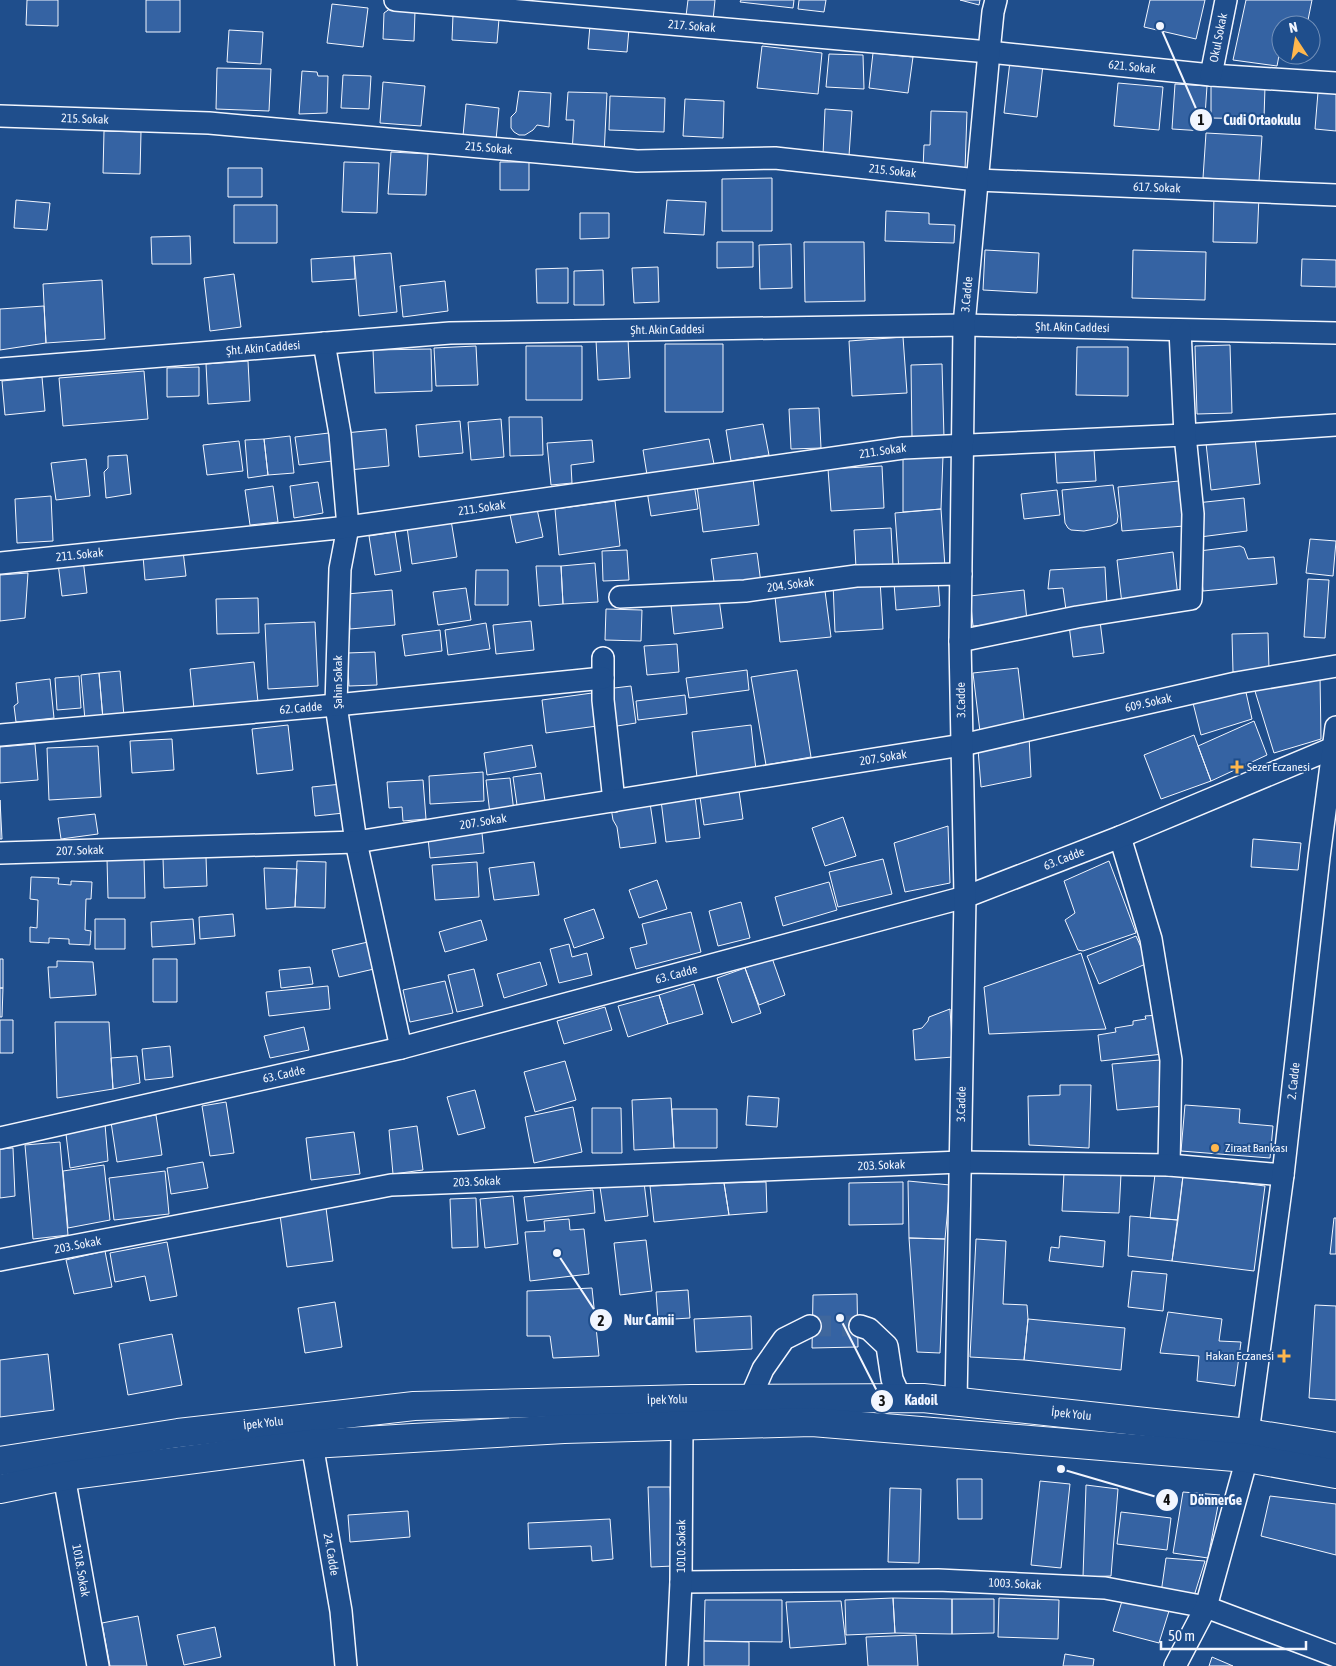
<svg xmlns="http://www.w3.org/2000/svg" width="1336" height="1666" font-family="'Asap Condensed',sans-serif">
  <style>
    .building { fill: #3563a3; stroke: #f2f6ff }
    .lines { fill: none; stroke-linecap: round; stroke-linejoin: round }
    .minor-tunnel { stroke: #3f679d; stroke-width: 21; stroke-dasharray: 21 11; stroke-linecap: butt }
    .minor-casing { stroke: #f2f6ff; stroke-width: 24 }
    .highway-casing { stroke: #f2f6ff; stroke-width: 30 }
    .minor { stroke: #1f4e8c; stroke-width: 21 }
    .highway { stroke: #1f4e8c; stroke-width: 28 }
    .poi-dot { fill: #ffb74d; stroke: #1f4e8c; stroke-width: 2 }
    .labels { text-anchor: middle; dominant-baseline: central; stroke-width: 4; stroke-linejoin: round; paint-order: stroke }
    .street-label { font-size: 12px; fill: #f2f6ff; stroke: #1f4e8c }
    .poi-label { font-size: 12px; fill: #f2f6ff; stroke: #1f4e8c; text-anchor: start }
    .leader { fill: none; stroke: #f2f6ff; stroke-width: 2 }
    .callout-dot { fill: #f2f6ff; stroke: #1f4e8c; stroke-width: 2 }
    .mark-label { font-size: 15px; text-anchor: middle; font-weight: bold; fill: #111 }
    .callout-label { font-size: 14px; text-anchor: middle; font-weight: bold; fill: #f2f6ff; stroke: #1f4e8c; stroke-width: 4; stroke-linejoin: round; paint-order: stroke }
  </style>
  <rect width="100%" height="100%" fill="#1f4e8c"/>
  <path class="building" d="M27,0H58V26L26,25Z
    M146,0H180V32H146Z
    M688,0H715L713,20L686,16Z
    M741,0H794L793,8L740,2Z
    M799,0H826L824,12L798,9Z
    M960,0H980L979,5Z
    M1150,0H1205L1196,39L1144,27Z
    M1246,0H1312L1307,25H1281V45L1277,66L1233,60Z
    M332,4L368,8L363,47L327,43Z
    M391,8L415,11L414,41L383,39L384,13Z
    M453,15L499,19L497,43L452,40Z
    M590,25L629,29L627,52L588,49Z
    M229,30L263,32L261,64L227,62Z
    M762,46L822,53L818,94L757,88Z
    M873,53L913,57L908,93L869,88Z
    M829,54L863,55L864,89L826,87Z
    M1010,61L1043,65L1037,117L1004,113Z
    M217,68L271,69L269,111L216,109Z
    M302,71L317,72L318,76H328L327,113L299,114Z
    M343,75L371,76L369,109L341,108Z
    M383,82L425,86L421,126L380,123Z
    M1118,83L1163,87L1159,130L1114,126Z
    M1175,84L1207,86L1204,131L1172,129Z
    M1211,85L1265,86L1264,119L1211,118Z
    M519,91L551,93L549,127L537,125L533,130L525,135H519L514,132L511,128V117L516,112Z
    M568,92L607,93L604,155L572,153L574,120H566Z
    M1318,92L1336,93V131L1315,129Z
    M610,96L665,98L664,132L609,130Z
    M685,99L724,101L723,138L683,136Z
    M466,104L499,108L496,140L463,136Z
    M825,109L852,111L849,156L823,155Z
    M931,111L967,112L965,170L923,169L924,145H930Z
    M104,131L141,132L140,174L103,173Z
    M1206,133L1262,136L1259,181L1203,178Z
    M391,152L428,154L426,195L388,194Z
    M344,162L379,163L377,213L342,212Z
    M500,162H529V190H500Z
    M228,168H262V197H228Z
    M772,178V231H722V179Z
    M1214,194L1259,196L1257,243L1213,242Z
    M16,200L50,203L47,230L14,228Z
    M667,200L706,202L704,235L664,233Z
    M234,205H277V243H234Z
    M886,211L929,213V224L955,225L954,243L885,241Z
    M580,213H609V238L580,239Z
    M190,236L191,264H152L151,237Z
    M717,242H753V267L717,268Z
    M804,242H864L865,301L805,302Z
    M791,244L792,288L760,289L759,245Z
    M985,250L1039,253L1037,293L983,290Z
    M1133,250L1206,252L1205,300L1132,298Z
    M391,253L397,312L359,316L354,256Z
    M354,256L355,279L312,282L311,259Z
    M1302,259L1336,260V287L1301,286Z
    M658,267L659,302L634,303L632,268Z
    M568,268V303H537L536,269Z
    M603,270L604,305H574V271Z
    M234,274L241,327L210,331L204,278Z
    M102,280L105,339L46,343L43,284Z
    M445,281L448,311L403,317L400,286Z
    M44,306L46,343L0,350V309Z
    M903,337L907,393L852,396L849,341Z
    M628,339L630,378L598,380L596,340Z
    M665,344H723V412H665Z
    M1230,345L1232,413L1197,414L1195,346Z
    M476,346L478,385L436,386L434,348Z
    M526,346H582V400H526Z
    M1077,347H1128V396L1076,395Z
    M431,349L432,391L375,393L373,350Z
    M248,361L250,401L208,404L206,364Z
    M942,364L944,438L912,439L911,365Z
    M199,367V396L167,397V368Z
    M144,371L148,419L63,426L59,378Z
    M42,377L45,411L5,415L2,381Z
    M819,408L821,448L791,449L789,409Z
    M509,417H542L543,455L510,456Z
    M501,419L504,457L471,460L468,422Z
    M460,421L463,453L419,457L416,425Z
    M763,424L769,455L731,461L726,430Z
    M386,429L389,466L349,470L345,433Z
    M329,433L332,461L299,465L295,437Z
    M290,436L294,473L268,475L264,439Z
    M1255,438L1260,484L1211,490L1206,443Z
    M264,439L268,475L248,478L245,440Z
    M709,439L714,464L647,475L643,450Z
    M592,440L594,462L571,465L572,483L551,485L547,443Z
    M239,441L243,471L207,475L203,445Z
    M1094,449L1096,481L1057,483L1055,451Z
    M127,455L131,494L106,498L104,472L108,468V456Z
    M943,456L941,509L903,512V457Z
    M86,459L90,496L56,500L51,463Z
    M882,466L884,508L831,511L828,469Z
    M753,479L759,525L703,532L697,486Z
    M1179,481L1184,526L1122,531L1118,487Z
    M318,482L323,513L294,518L290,486Z
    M694,484L698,509L651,516L647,491Z
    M1113,485L1118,516L1117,523L1111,526L1084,531L1071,530L1068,528L1065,523L1062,490Z
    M273,486L278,522L250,525L245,490Z
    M1057,490L1060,515L1024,519L1021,494Z
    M51,496L53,541L17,543L15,499Z
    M1244,498L1247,531L1200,537L1196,503Z
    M615,501L620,546L559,555L555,509Z
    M536,504L543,537L516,543L509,510Z
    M941,509L945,567L899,571L895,513Z
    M451,520L457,557L412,564L407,527Z
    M891,528L893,566L856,568L854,530Z
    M395,532L401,571L375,575L369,536Z
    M1310,539L1336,541L1333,576L1306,573Z
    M1240,546L1244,548L1248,559L1274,557L1277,584L1203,591L1199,551Z
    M627,550L629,580L603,581L602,551Z
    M183,551L186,576L145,580L143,556Z
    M1173,552L1178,597L1122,604L1117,560Z
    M757,553L761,583L715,589L711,559Z
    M83,559L87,593L62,596L58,563Z
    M595,563L598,602L563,604L561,566Z
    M536,566H561L563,604L539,606Z
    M1105,567L1107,604L1066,610L1063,588L1048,589L1050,570Z
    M476,570H508V605H475Z
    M28,573L25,618L0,621V575Z
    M938,579L940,606L896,610L894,583Z
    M1308,579L1329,580L1325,638L1304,637Z
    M880,580L883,629L835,632L833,583Z
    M466,588L471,620L438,625L433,592Z
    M392,590L395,625L350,629L347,594Z
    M1024,590L1027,621L973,626L970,596Z
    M825,591L831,637L780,642L775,597Z
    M258,598L259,633L217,634L216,599Z
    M719,599L723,628L674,634L671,605Z
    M606,609L642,610L641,641L605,640Z
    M531,621L534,650L496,654L493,625Z
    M1100,621L1104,653L1073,657L1069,625Z
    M315,622L318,686L268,689L265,624Z
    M486,623L490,649L448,655L445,630Z
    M440,630L442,651L405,656L402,635Z
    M1268,633L1269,670L1233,672L1232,634Z
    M677,644L679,672L647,675L644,646Z
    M375,652L377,685L349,686L347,653Z
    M254,662L258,702L194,709L190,669Z
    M1018,668L1025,727L980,732L973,673Z
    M747,670L749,690L689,698L686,678Z
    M797,670L811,757L766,765L751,677Z
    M120,671L124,716L103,719L99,673Z
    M99,673L103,719L85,720L81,675Z
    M79,676L81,708L57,710L55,678Z
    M1320,676L1321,739L1274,753L1254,688Z
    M50,679L54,718L16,722L14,706L18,703L16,683Z
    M631,686L636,723L611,727L606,689Z
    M1245,688L1252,719L1201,735L1192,699Z
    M592,693L597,726L546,733L542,700Z
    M685,695L687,714L638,720L636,701Z
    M1254,721L1267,755L1211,781L1198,746Z
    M288,725L293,770L257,774L252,729Z
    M751,725L756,770L697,777L692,732Z
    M1194,735L1211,781L1161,799L1144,755Z
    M1029,736L1031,777L981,787L978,749Z
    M172,739L174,770L132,773L130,741Z
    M35,744L38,780L0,783V747Z
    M532,745L536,767L487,775L484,753Z
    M98,746L101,797L49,800L47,748Z
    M483,772L484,801L430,804L429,776Z
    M541,773L545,801L517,805L513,777Z
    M510,778L514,812L490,814L486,780Z
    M423,780L426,819L403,821L402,807L389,808L387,782Z
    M342,784L344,813L315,816L312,787Z
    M739,791L743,819L704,825L700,797Z
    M695,796L700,838L666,842L661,800Z
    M0,800L2,839H0Z
    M650,803L656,843L620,848L617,827L613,820L611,808Z
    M95,814L98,834L61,839L58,818Z
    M843,817L856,856L825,866L812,828Z
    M948,826L950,883L905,892L894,843Z
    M482,833L484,853L430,858L428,838Z
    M1253,839L1301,843L1298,870L1251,867Z
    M206,857L207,886L164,888L163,859Z
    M144,858L145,898H108L107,859Z
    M883,859L892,894L838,907L829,872Z
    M297,861L326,862L325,908L295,907Z
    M1109,861L1136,933L1083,951L1078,950L1065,920L1075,913L1064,881Z
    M477,862L479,897L435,900L432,865Z
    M534,862L539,895L494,900L489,868Z
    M264,868L297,869L295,907L266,909Z
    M31,877L59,878L58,884L71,885V881L92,882L91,899H86L85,930L91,931L90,945L69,944V939L49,938V943L30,942V927L37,928L38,900L30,899Z
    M657,880L667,909L639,918L629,890Z
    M829,882L837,910L783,926L775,897Z
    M741,902L750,938L718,946L709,911Z
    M594,909L604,938L574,948L564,919Z
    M691,912L701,952L636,969L630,948L647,944L642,924Z
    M233,914L235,936L200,939L199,917Z
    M95,919H125V949H95Z
    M193,919L195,944L152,947L151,922Z
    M481,920L487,940L445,952L439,932Z
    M1136,936L1148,963L1099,984L1087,956Z
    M368,942L374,969L339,977L332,950Z
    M569,944L572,957L587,953L592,975L559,983L550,949Z
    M1081,953L1106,1029L989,1034L984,987Z
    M772,958L785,995L759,1005L745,968Z
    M0,959H3V988H0Z
    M153,959H177V1002H153Z
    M57,961L93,962L96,995L50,998L48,967H57Z
    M540,962L547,985L504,998L497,974Z
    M310,967L313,984L281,988L279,970Z
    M745,968L761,1013L732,1023L717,978Z
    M474,969L483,1006L457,1012L448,975Z
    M445,981L453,1013L410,1022L403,990Z
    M694,984L703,1014L668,1024L659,995Z
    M328,986L330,1009L269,1016L266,992Z
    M0,988H3L2,1017H0Z
    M659,995L668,1024L628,1037L618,1006Z
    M605,1007L612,1030L564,1044L557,1021Z
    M950,1009L953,1057L915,1060L913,1030L922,1028L928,1021L929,1017Z
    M1158,1015L1163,1054L1101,1061L1098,1035L1116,1032L1115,1028L1133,1025V1021L1146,1019L1145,1016Z
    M0,1020H13V1053H0Z
    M55,1022H109L113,1089L57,1098Z
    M304,1027L309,1050L270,1058L264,1036Z
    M170,1046L173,1077L145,1080L142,1049Z
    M137,1056L140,1083L113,1089L111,1058Z
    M1160,1060L1164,1106L1117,1110L1112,1064Z
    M565,1061L576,1100L535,1112L524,1072Z
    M1060,1085H1091L1089,1148L1029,1145L1028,1096L1060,1095Z
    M475,1090L485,1128L458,1135L447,1097Z
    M748,1096L779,1098L777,1127L746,1125Z
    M671,1098L674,1148L634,1150L632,1100Z
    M226,1102L234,1153L210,1156L202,1106Z
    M1185,1105L1240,1109L1239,1123L1273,1126L1270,1158L1181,1151Z
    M573,1107L582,1152L534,1163L525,1117Z
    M592,1108H621L622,1153H592Z
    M672,1109H717V1148H674Z
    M156,1115L162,1155L117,1162L111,1122Z
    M105,1124L108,1161L70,1168L66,1134Z
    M417,1126L423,1170L393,1174L389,1130Z
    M354,1132L360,1174L311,1180L306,1138Z
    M60,1142L68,1235L33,1239L25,1145Z
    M13,1148L15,1196L0,1198V1149Z
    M203,1162L208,1188L171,1194L167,1168Z
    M104,1165L110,1220L68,1228L63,1171Z
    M165,1171L169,1214L114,1220L109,1178Z
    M1064,1172L1121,1174L1119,1213L1062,1211Z
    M1155,1174L1183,1176L1178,1220L1150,1218Z
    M1183,1176L1265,1186L1254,1271L1172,1261Z
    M908,1181L950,1185L945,1239L909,1238Z
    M644,1182L648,1216L605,1221L600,1187Z
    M766,1182L767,1212L729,1215L724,1183Z
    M903,1182V1224L849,1225V1183Z
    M724,1183L729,1215L654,1222L650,1186Z
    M593,1190L595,1213L527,1221L524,1197Z
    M513,1196L518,1244L485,1248L480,1199Z
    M476,1198L478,1247L452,1248L450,1199Z
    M326,1208L333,1261L287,1267L280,1215Z
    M1130,1216L1178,1220L1172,1261L1128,1256Z
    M1334,1218H1336V1254H1330Z
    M569,1219L570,1230L584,1229L589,1274L530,1281L525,1232L545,1231L544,1221Z
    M1060,1236L1105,1241L1103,1267L1049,1261L1051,1247L1059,1248Z
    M909,1238L945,1239L940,1353L917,1352Z
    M976,1239L1006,1241L1003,1304L1027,1305L1028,1319L1024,1360L970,1357Z
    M646,1240L652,1291L620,1295L614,1243Z
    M167,1242L177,1296L150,1301L145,1276L115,1282L110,1253Z
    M105,1251L112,1287L74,1294L66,1260Z
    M1132,1271L1167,1274L1163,1311L1128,1307Z
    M592,1288L599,1356L553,1358L550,1336H527V1291Z
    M688,1290L690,1318L658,1320L656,1292Z
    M857,1294L858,1347L812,1348L813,1295Z
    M335,1302L342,1347L305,1353L298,1308Z
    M1315,1305L1336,1306V1400L1309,1398Z
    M1168,1312L1222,1319L1219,1341L1241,1342L1235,1386L1197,1381L1199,1356L1160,1353Z
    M751,1316L752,1349L696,1352L694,1319Z
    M1028,1319L1125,1328L1121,1370L1024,1360Z
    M172,1334L182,1385L128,1395L119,1344Z
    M48,1354L54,1410L0,1417V1360Z
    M957,1479H982V1519H958Z
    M1040,1481L1070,1484L1061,1568L1031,1565Z
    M1086,1485L1118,1489L1111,1576L1083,1577Z
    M648,1487H670L673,1566L651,1567Z
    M890,1488L921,1489L919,1563L888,1562Z
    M1183,1492L1220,1495L1208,1558L1173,1553Z
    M1270,1496L1336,1504V1555L1261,1536Z
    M408,1511L410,1537L350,1542L348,1515Z
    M1121,1512L1171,1518L1167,1550L1117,1544Z
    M610,1519L613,1559L592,1561L591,1546L529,1549L528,1523Z
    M1166,1558L1205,1561L1194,1596L1161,1593Z
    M893,1598L895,1633L846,1635L845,1600Z
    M893,1598L952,1599V1634L895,1633Z
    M999,1598L1059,1600L1058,1639L998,1637Z
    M952,1599H994V1633L952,1634Z
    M705,1600H782V1642L704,1641Z
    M841,1601L846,1644L790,1648L786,1602Z
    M1122,1601L1169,1611L1159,1643L1113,1631Z
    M138,1616L147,1666H110L102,1623Z
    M215,1627L221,1657L184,1665L177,1635Z
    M916,1635L918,1666H868L866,1637Z
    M704,1641L749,1642V1666H704Z
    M1065,1654L1094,1659L1093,1666H1063Z
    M1212,1657L1233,1666H1209Z"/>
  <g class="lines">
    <path class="minor-tunnel" d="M810,1326H860"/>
    <defs>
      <g id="minor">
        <path id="s1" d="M395,0L989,52L1211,75L1336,83"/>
        <path id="s2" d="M1211,75L1226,0"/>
        <path id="s3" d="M0,116L209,123L637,161L775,158L977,180L1336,195"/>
        <path d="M324,343L340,434L348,527L340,569L336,705L356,842L401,1048"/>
        <path id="s4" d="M0,369L450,333L964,325L1336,333"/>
        <path id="s5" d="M0,563L348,527L903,448L1185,435L1336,425"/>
        <path id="s6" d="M620,597L745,591L856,576L961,574"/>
        <path d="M960,641L1077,617L1191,599L1193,514L1185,435L1180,330"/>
        <path d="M603,658V700L614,801"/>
        <path id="s7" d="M0,735L336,705L603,678"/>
        <path d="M1120,837L1151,939L1171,1060L1169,1165"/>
        <path id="s8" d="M0,853L356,842L962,745L1236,683L1336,666"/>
        <path id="s9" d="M0,1138L401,1048L965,897L1120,837L1333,748"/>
        <path id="s10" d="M0,1260L391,1185L961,1162L1169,1165L1283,1175"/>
        <path d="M860,1326L869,1329L887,1346L892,1379L901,1399"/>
        <path d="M750,1399L763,1369L784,1339L810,1326"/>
        <path id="s11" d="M956,1402L965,897L960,641L964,325L989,52L993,12L996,0"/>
        <path id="s12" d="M1248,1433L1283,1175L1319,857L1336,727"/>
        <path id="s13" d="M312,1444L341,1611L346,1666"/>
        <path id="s14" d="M64,1476L98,1666"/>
        <path id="s15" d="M681,1582L938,1580L1105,1588L1206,1607L1336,1656"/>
        <path id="s16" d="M677,1666L681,1582L682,1426"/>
        <path d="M1175,1666L1206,1607L1247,1458"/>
      </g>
      <g id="highway">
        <path id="s17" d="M0,1461L178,1433L414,1406L691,1399L923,1398L1248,1433L1336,1447"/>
        <path d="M0,1489L64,1476L312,1444L564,1429L812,1422L1247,1458L1336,1474"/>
      </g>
    </defs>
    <use href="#minor" class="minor-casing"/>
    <use href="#highway" class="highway-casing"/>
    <use href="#minor" class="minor"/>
    <use href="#highway" class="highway"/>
  </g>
  <g class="poi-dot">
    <path d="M1234.5 759.5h5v5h5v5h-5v5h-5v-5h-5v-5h5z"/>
    <circle cx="1215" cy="1148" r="5"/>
    <path d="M1281.5 1348.5h5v5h5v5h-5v5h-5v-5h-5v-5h5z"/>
  </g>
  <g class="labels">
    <g class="street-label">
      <text stroke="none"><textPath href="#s1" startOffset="298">217. Sokak</textPath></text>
      <text stroke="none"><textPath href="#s2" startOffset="38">Okul Sokak</textPath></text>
      <text stroke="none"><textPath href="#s1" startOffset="740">621. Sokak</textPath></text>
      <text stroke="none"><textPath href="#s3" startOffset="85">215. Sokak</textPath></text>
      <text stroke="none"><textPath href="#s3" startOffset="490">215. Sokak</textPath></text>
      <text stroke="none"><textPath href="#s3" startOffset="895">215. Sokak</textPath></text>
      <text stroke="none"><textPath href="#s3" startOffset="1160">617. Sokak</textPath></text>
      <text stroke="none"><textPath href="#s11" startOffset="1108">3.Cadde</textPath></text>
      <text stroke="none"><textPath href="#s4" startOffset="1074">Şht. Akin Caddesi</textPath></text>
      <text stroke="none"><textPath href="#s4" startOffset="669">Şht. Akin Caddesi</textPath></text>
      <text stroke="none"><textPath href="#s4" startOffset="264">Şht. Akin Caddesi</textPath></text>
      <text stroke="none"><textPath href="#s5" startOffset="890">211. Sokak</textPath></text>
      <text stroke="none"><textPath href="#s5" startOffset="485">211. Sokak</textPath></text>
      <text stroke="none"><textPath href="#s5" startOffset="80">211. Sokak</textPath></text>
      <text stroke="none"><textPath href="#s6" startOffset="171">204. Sokak</textPath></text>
      <text transform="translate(338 682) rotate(-90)">Şahin Sokak</text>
      <text transform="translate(961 700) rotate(-91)">3.Cadde</text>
      <text stroke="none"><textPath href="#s8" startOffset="1161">609. Sokak</textPath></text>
      <text stroke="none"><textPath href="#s7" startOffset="302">62. Cadde</textPath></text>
      <text stroke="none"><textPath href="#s8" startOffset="890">207. Sokak</textPath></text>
      <text stroke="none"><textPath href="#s8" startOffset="485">207. Sokak</textPath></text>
      <text stroke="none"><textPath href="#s8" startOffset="80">207. Sokak</textPath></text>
      <text stroke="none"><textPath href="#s9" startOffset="1101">63. Cadde</textPath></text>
      <text stroke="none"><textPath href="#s9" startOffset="696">63. Cadde</textPath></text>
      <text stroke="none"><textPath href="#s9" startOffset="291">63. Cadde</textPath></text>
      <text stroke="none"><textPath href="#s12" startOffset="355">2. Cadde</textPath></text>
      <text stroke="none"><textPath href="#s11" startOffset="298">3.Cadde</textPath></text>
      <text stroke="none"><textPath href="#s10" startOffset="889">203. Sokak</textPath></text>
      <text stroke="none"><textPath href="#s10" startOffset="484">203. Sokak</textPath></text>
      <text stroke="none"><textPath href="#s10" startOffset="79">203. Sokak</textPath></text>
      <text stroke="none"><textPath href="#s17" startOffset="671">İpek Yolu</textPath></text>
      <text stroke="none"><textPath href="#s17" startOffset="1076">İpek Yolu</textPath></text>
      <text stroke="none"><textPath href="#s17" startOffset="266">İpek Yolu</textPath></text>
      <text stroke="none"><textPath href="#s16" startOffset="120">1010. Sokak</textPath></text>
      <text stroke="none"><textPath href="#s13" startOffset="112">24. Cadde</textPath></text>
      <text stroke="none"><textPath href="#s14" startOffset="96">1018. Sokak</textPath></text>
      <text stroke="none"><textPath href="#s15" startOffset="334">1003. Sokak</textPath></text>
    </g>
    <g class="poi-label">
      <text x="1247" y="767">Sezer Eczanesi</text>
      <text x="1225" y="1148">Ziraat Bankası</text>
      <text x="1274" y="1356" text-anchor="end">Hakan Eczanesi</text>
    </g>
  </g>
  <path class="leader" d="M1160 26L1201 120M557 1253L601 1320M840 1318L882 1401M1061 1469L1167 1500"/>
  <g class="callout-dot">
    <circle cx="1160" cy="26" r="5"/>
    <circle cx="557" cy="1253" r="5"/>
    <circle cx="840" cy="1318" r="5"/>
    <circle cx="1061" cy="1469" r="5"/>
    <circle cx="1201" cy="120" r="12"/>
    <circle cx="601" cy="1320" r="12"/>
    <circle cx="882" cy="1401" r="12"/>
    <circle cx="1167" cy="1500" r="12"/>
  </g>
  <g class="mark-label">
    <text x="1201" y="125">1</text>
    <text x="601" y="1326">2</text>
    <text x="882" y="1406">3</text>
    <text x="1167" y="1505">4</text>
  </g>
  <g class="callout-label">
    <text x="1262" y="125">Cudi Ortaokulu</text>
    <text x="649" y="1325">Nur Camii</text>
    <text x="921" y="1405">Kadoil</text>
    <text x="1216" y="1505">DönnerGe</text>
  </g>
  <g transform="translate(1296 40) rotate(348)"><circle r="24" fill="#1f4e8c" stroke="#7391ba"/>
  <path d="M0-4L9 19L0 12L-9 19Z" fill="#ffb74d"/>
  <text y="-8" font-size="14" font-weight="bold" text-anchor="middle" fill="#f2f6ff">N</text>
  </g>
  <path d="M1161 1641v8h145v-8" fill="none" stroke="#f2f6ff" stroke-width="2.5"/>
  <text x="1168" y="1641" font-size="15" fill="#f2f6ff" stroke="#1f4e8c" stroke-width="4" paint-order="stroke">50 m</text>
</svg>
